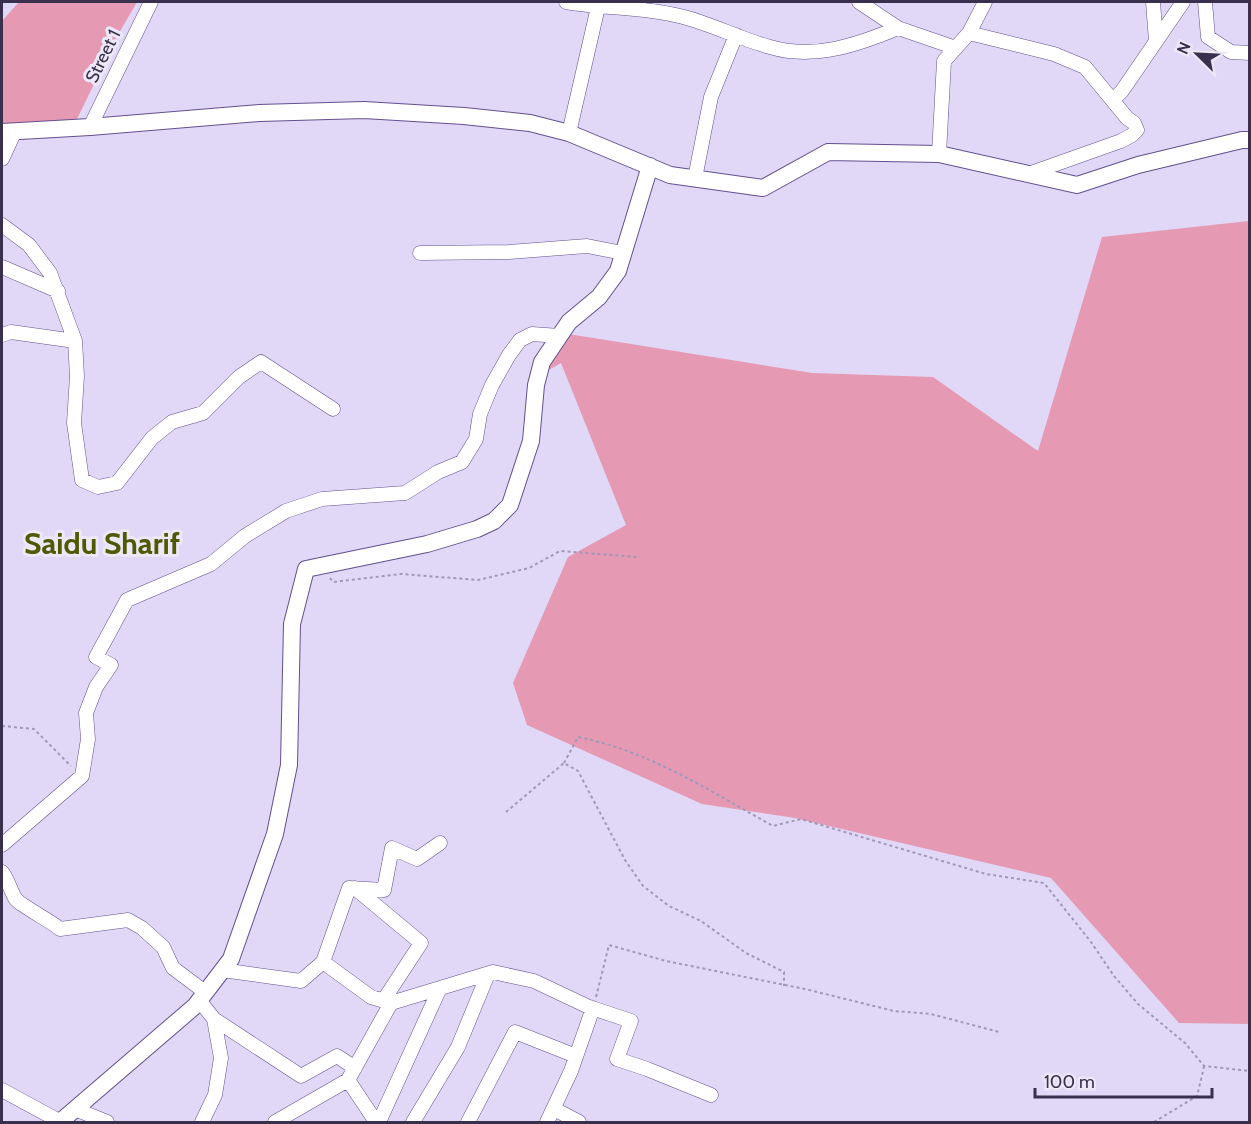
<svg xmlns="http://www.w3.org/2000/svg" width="1251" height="1124" font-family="Cabin,sans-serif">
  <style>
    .green { fill: #e599b3 }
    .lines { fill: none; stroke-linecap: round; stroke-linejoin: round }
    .minor-casing { stroke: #644f90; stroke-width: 15 }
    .tertiary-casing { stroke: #644f90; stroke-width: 18 }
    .path { stroke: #a098b6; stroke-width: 2; stroke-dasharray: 3 3; stroke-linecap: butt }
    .minor { stroke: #fff; stroke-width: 14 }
    .tertiary { stroke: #fff; stroke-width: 16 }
    .labels { text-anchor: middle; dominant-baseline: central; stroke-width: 6; stroke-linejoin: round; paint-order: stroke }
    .street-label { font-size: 18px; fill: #39304d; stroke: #ece8f7 }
    .town-label { font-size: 30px; font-weight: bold; fill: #4f5904; stroke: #ece8f7 }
  </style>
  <rect width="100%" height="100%" fill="#e0d8f6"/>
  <path class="green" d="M19,2H137L119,33L77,119L2,129V21Z
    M1249,221V1024L1179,1023L1051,878L795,818L702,804L527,725L513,683L568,557L626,525L561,363L545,372L562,333L812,373L933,377L1038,451L1102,237Z"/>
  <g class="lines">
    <defs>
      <path id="minor" d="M566,2C601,8 636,7 670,14C705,20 736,38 770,47C814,60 857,45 898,28L956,48
        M859,2L898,28
        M1153,2L1156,41
        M1205,2L1208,37L1231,52L1250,53
        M969,33L1054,54L1085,67L1127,118L1134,123L1137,130L1132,135L1121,141L1028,174
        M1113,100L1122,91L1183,2
        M90,127L151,2
        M569,133L598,7
        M939,154L944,61L969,33L985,2
        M2,159L15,131
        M695,178L711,97L736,35
        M2,225L29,245L50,273L75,341L77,376L74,423L82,480L98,487L117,483L152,438L172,422L203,413L239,377L261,362L333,409
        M420,253L509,252L587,246L623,253
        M2,267L58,291
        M2,335L11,332L75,341
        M2,845L82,776L88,739L86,713L96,687L111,665L96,657L127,600L211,564L245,536L286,511L322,499L405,493L438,472L462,462L476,439L480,414L492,385L509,355L520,340L532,334L559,336
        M2,872C8,880 10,889 15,898C19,905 51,921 60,929L128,920L142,928L163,947L173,968L205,992
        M355,888L421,943L383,1001
        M323,962L349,888L384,890L392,848L417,859L440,843
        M222,970L301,981L323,962L371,997L391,1003
        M199,1000L214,1019L221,1058L215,1095L202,1122
        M214,1019L301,1076L337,1056L355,1068
        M348,1080L376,1122
        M2,1090L61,1122
        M75,1109L107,1122
        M554,1109L579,1122
        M275,1122L348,1080L391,1003L493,972L534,981L589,1007L631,1021L617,1059L647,1069L711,1095
        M379,1122L440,988
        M413,1122L458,1047L488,974
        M468,1122L515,1032L576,1056
        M547,1122L571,1071L593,1008"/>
      <path id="tertiary" d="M2,132L90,127L259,113L364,110L464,116L530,123L569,133L670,175L763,188L828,152L939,154L1077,185L1138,165L1242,140H1250
        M60,1122L195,1006L231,959L275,834L289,765L292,624L306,569L427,544L477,529L494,521L510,505L531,441L536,385L542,362L569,322L599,297L618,271L650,166"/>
    </defs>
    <use href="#minor" class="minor-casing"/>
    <use href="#tertiary" class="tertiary-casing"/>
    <path class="path" d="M330,578L333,582L401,574L478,580L529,568L560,551L637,557
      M2,726L34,729L71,766
      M564,763L578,737C649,751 710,791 773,826L801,819L986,874L1044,883L1091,942L1114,976L1138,1004L1185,1043L1204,1066L1250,1071
      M506,812L564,763L578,771L625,860L643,886L669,906L701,921L746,953L784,972V986
      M596,997L609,945L666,961L805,989L894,1011L931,1014L999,1032
      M1154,1122L1197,1096L1204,1067"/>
    <use href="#minor" class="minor"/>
    <use href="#tertiary" class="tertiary"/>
  </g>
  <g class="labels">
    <g class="street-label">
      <text transform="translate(103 56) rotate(-64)">Street 1</text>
    </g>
    <g class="town-label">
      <text x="102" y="543">Saidu Sharif</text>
    </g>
  </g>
  <rect width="1251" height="1124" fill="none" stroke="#39304d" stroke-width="6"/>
  <g transform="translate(1197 54) rotate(294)" stroke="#ece8f7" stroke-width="4.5" paint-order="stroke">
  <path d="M0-4.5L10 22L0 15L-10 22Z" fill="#39304d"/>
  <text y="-9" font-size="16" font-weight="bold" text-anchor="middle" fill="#39304d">N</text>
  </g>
  <path d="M1035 1088v9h177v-9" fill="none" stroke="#39304d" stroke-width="3"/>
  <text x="1044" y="1088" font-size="18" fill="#39304d" stroke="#ece8f7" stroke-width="4.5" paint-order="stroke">100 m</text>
</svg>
